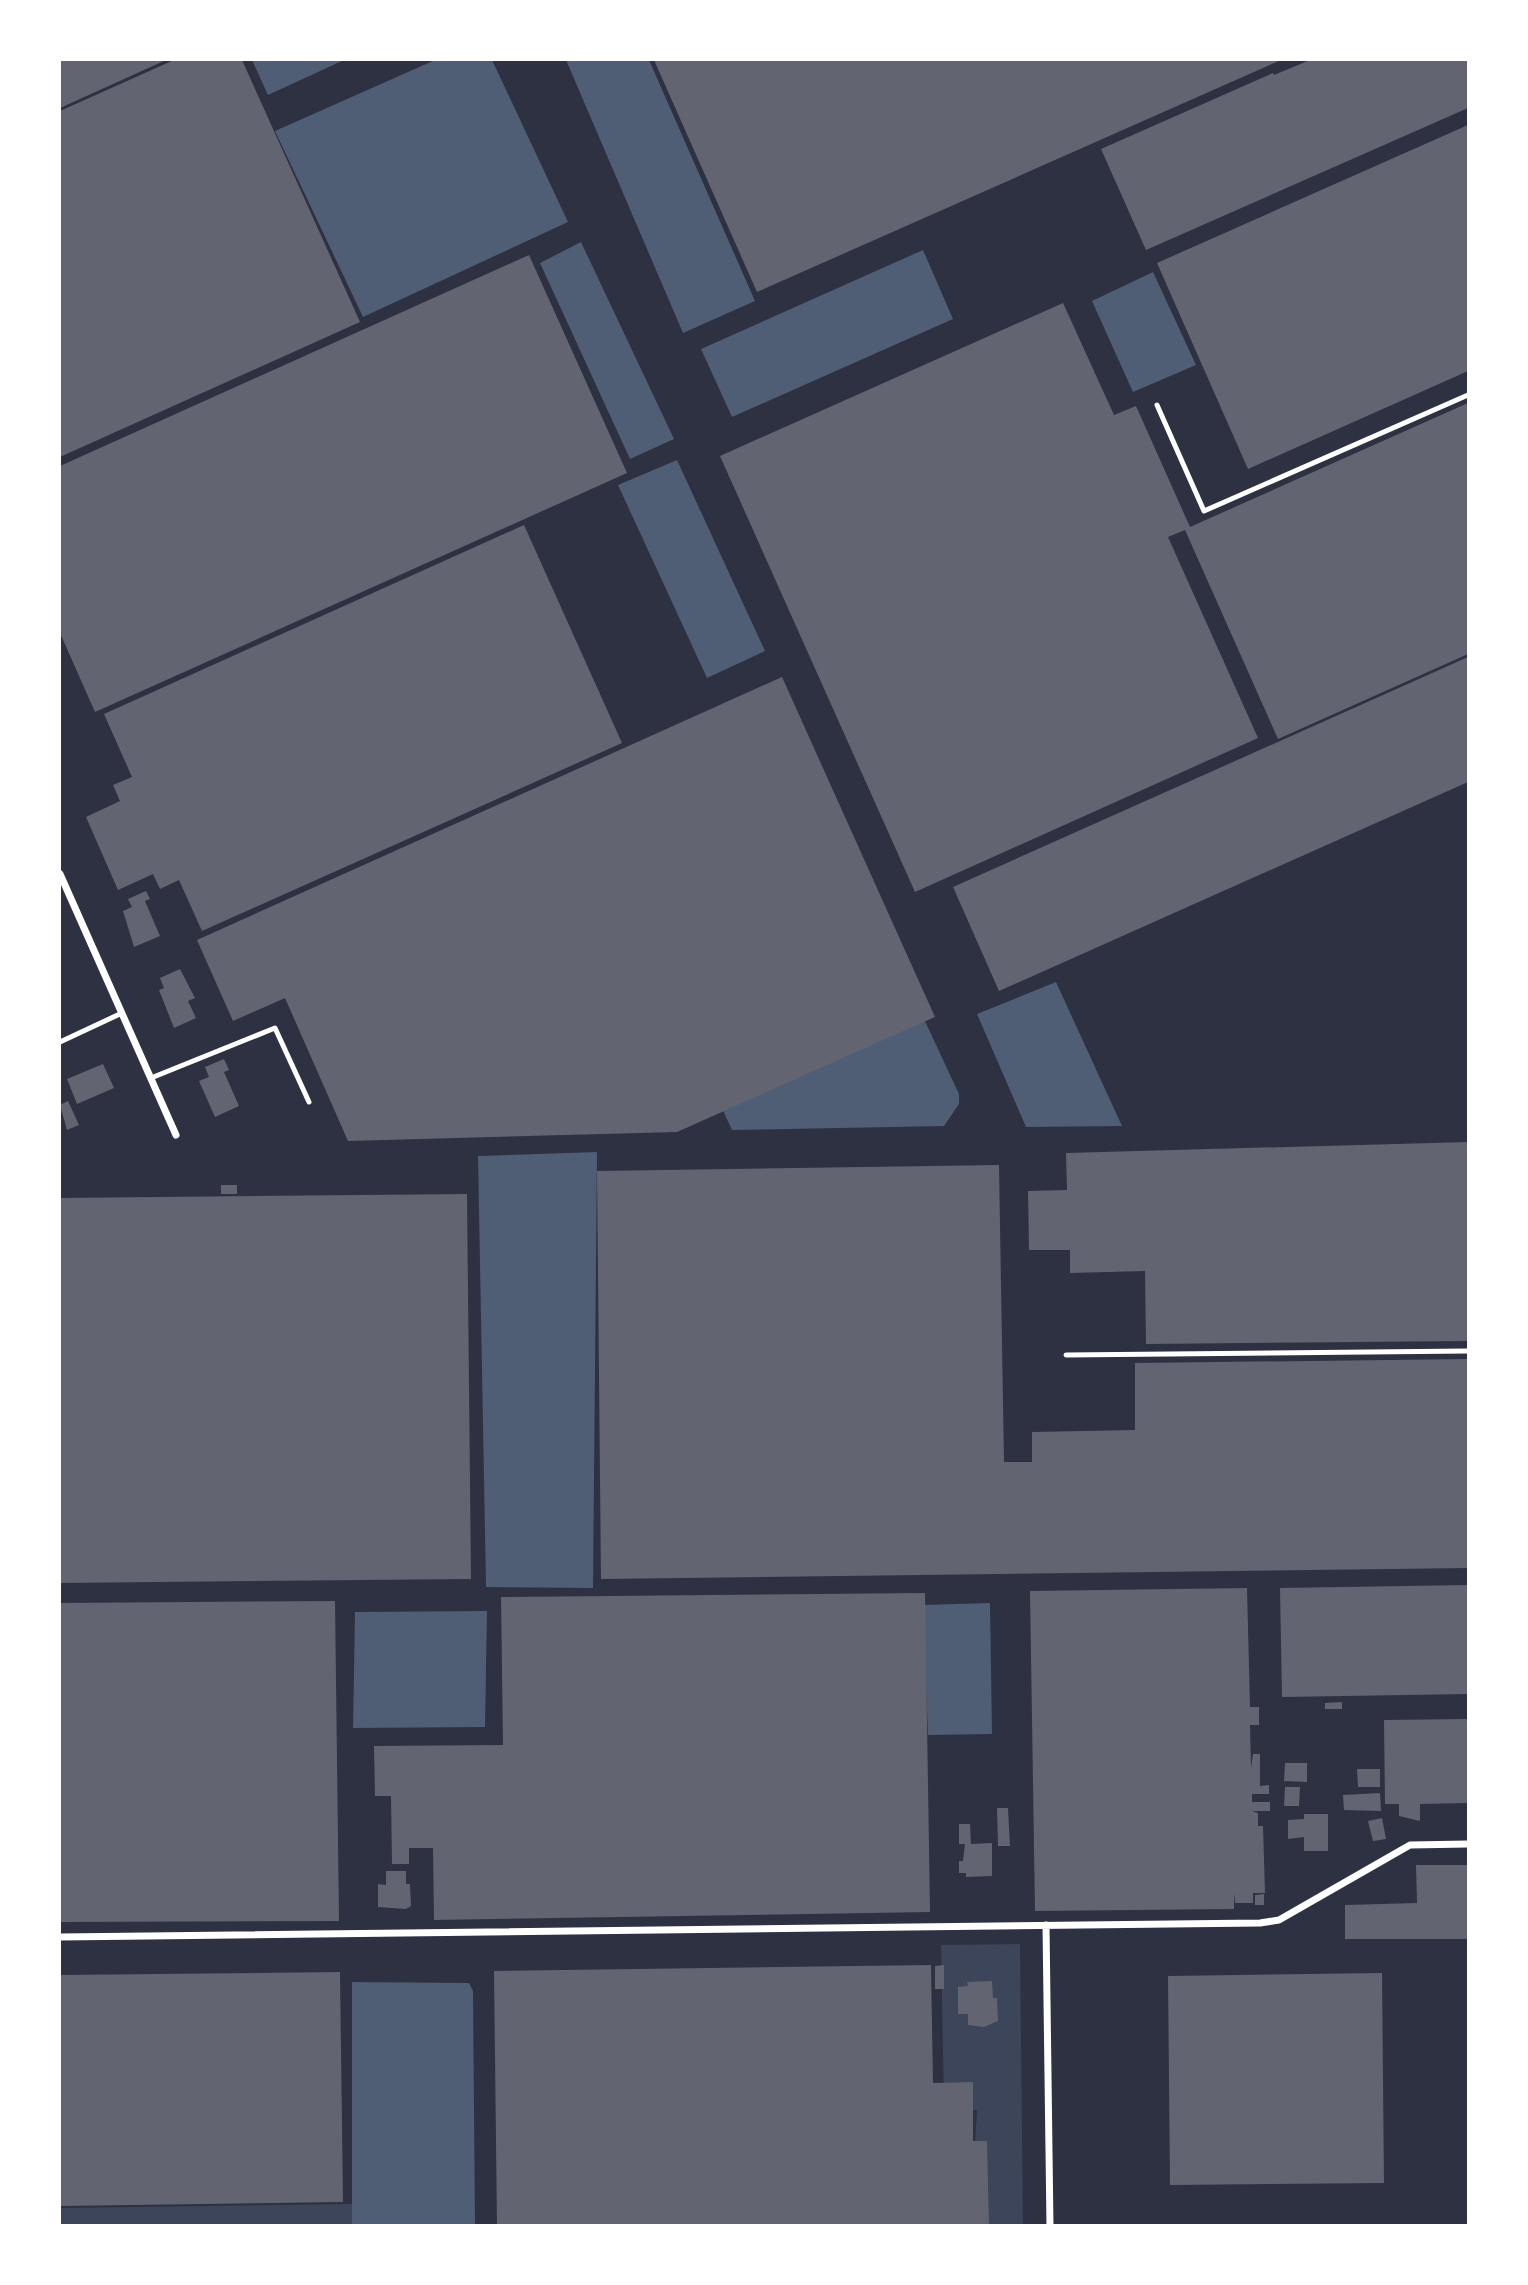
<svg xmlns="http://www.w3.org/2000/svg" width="1528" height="2285" font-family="Cabin,sans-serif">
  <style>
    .green { fill: #3c4559 }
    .water { fill: #4f5d75 }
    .building { fill: #626471 }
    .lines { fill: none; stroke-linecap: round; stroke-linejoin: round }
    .service { stroke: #fff; stroke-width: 5 }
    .minor { stroke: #fff; stroke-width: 7 }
  </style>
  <rect width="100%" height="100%" fill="#2d3142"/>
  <path class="green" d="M1020,1944L1023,2225H944L975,2143L977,2110L944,2109L941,1945Z
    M352,2204V2225H60V2208Z"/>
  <path class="water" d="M252,60H344L268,95Z
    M435,60H492L568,222L363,317L275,131Z
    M566,60H649L755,301L683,333Z
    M581,242L674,439L630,459L540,263Z
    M923,250L953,319L732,417L701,349Z
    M1153,272L1196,365L1133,392L1092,301Z
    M677,460L765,651L707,678L618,485Z
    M895,957L959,1094V1104L944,1126L732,1130L693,1046Z
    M1056,982L1122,1126L1026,1127L977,1014Z
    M597,1152L593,1588L486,1587L478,1156Z
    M990,1603L992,1734L928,1735L923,1605Z
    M487,1611L485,1727L353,1728L355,1612Z
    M352,1982L469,1983L473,1991L475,2225H352Z"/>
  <path class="building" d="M60,60H166L60,108Z
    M174,60H242L360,322L60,457V111Z
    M654,60H1281L757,292Z
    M1310,60H1468V108L1146,250L1101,149L1273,73L1274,75Z
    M1468,125V371L1248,469L1157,263Z
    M529,255L627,473L95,712L60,633V466Z
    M1063,303L1114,415L1136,406L1190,527L1468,403V654L1278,739L1185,530L1168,537L1258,738L915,892L720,456Z
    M524,525L622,743L202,931L179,880L160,889L153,874L118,890L86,817L120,801L113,785L132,777L104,714Z
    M1468,657V782L999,991L953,887Z
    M782,677L935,1017L677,1132L348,1141L285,998L233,1021L197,940Z
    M146,891L150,899L145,901L160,936L134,947L123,911L132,907L128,899Z
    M180,969L195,998L188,1001L196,1018L174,1028L159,990L164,988L160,978Z
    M224,1059L229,1070L224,1072L239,1106L215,1117L199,1081L209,1077L205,1067Z
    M103,1064L114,1088L77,1104L67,1079Z
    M68,1101L79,1125L67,1130L60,1105Z
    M1468,1142V1341L1146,1344L1145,1271L1070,1273V1250H1029L1028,1191L1067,1190L1066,1153Z
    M999,1165L1004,1462H1032V1432L1135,1430V1363L1468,1359V1568L601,1579L597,1171Z
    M221,1185H237V1194H221Z
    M467,1194L471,1579L60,1583V1198Z
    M1468,1585V1694L1282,1697L1280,1588Z
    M1247,1588L1250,1707H1259V1725H1250L1251,1768L1253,1754H1260V1786L1269,1785V1794H1252V1802H1270V1811H1252L1258,1813V1826H1263L1265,1893H1253V1903H1235L1234,1893V1909L1035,1911L1030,1591Z
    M925,1593L930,1912L434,1920L433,1848H409V1864H392L391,1796H375L374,1746L503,1745L501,1597Z
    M335,1601L339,1921L60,1922V1603Z
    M1342,1702V1709H1325V1703Z
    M1468,1719V1803L1420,1804V1821L1399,1816V1804H1385L1384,1720Z
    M1285,1763H1307V1782L1284,1781Z
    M1357,1769H1380V1787H1358Z
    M1285,1787H1300L1299,1806H1284Z
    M1380,1793L1381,1811L1344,1810L1343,1795Z
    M997,1808H1008L1010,1846H998Z
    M1304,1814H1328V1851H1304V1837L1288,1839V1820L1304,1819Z
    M1382,1818L1386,1839L1373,1841L1368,1821Z
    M959,1824H970L971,1844L992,1843V1876L966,1877V1873H959V1861H963L965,1844H959Z
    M1416,1865H1468V1939H1345V1905L1417,1903Z
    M386,1871H406V1884H410L411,1906L406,1909L378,1907V1884L386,1885Z
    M1264,1894V1905H1255V1895Z
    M931,1965L933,2083L973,2082V2141H987L989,2226H497L494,1971Z
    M944,1965V1989H935V1966Z
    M340,1972L343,2202L60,2206V1975Z
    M1382,1973L1384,2183L1170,2185L1168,1976Z
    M992,1981L993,1998H997L998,2021L984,2027L968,2025V2014H958V1987L968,1986L967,1982Z"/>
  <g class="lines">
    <path class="service" d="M1157,405L1204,511L1468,395
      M60,1042L122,1013
      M151,1078L275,1028L309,1102
      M1066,1355L1468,1351"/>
    <path class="minor" d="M60,874L176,1135
      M1046,1925L1050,2226
      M60,1937L1260,1923L1279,1920L1410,1845L1468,1844"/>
  </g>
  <rect width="1528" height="2285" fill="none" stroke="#ffffff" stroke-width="122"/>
</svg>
